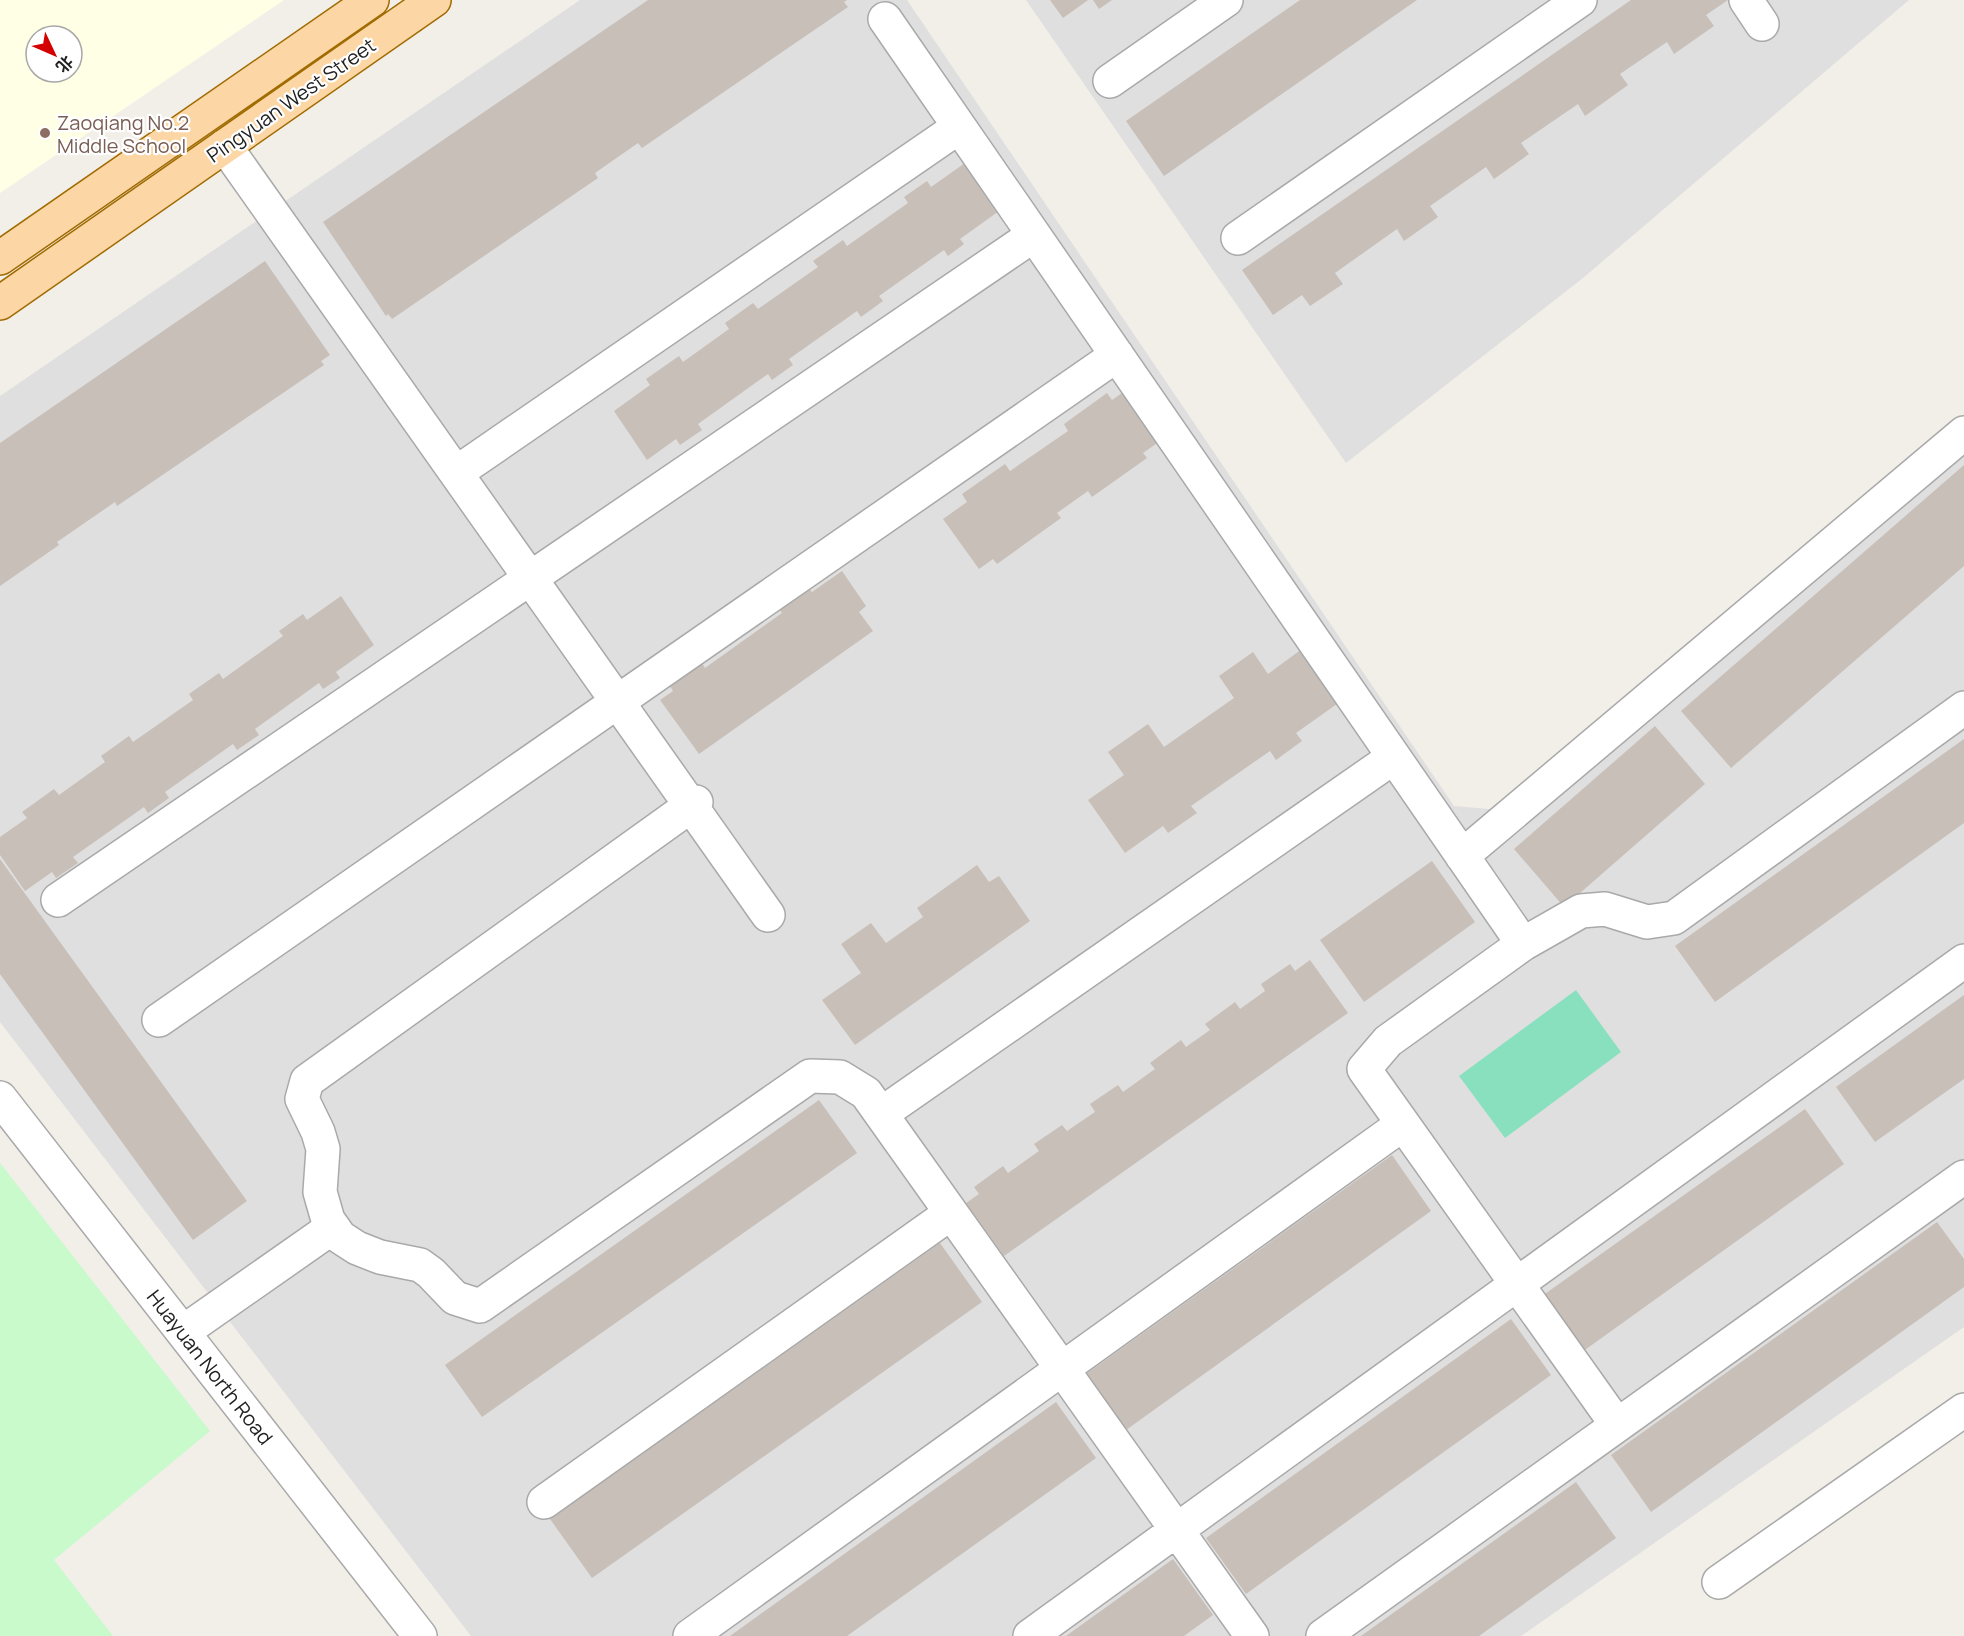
<svg xmlns="http://www.w3.org/2000/svg" width="1964" height="1636" font-family="Manrope,'Noto Sans SC',sans-serif">
  <style>
    .residential { fill: #e0dfdf }
    .education { fill: #ffffe5; fill-rule: evenodd }
    .park { fill: #c8facc }
    .pitch { fill: #88e0be }
    .building { fill: #c7bfb8 }
    .lines { fill: none; stroke-linecap: round; stroke-linejoin: round }
    .minor-casing { stroke: #a9a9a9; stroke-width: 36 }
    .major-casing { stroke: #a06b00; stroke-width: 36 }
    .minor { stroke: #fff; stroke-width: 33 }
    .major { stroke: #fcd6a4; stroke-width: 33 }
    .education-dot { fill: #8d6e63; stroke: #fff; stroke-width: 2 }
    .labels { text-anchor: middle; dominant-baseline: central; stroke-width: 4.5; stroke-linejoin: round; paint-order: stroke }
    .street-label { font-size: 20px; fill: #222; stroke: #fff }
    .education-label { font-size: 20px; fill: #785e54; stroke: #fff; text-anchor: start }
  </style>
  <rect width="100%" height="100%" fill="#f2efe9"/>
  <path class="residential" d="M580,0H907L1454,806L1500,810L1964,420V1327L1521,1636H471L0,1022V396Z
    M1026,0H1909L1583,278L1346,463Z"/>
  <path class="education" d="M0,0H284L0,193ZM36,36H72V72H36Z"/>
  <path class="park" d="M0,1163L210,1431L54,1560L113,1636H0Z"/>
  <path class="pitch" d="M1576,990L1621,1052L1505,1138L1459,1076Z"/>
  <path class="building" d="M648,0H847L844,2L848,7L642,148L638,143L595,173L598,178L392,319L388,314L386,316L323,222Z
    M1050,0H1088L1063,18Z
    M1093,0H1112L1099,9Z
    M1300,0H1417L1164,176L1126,121Z
    M1631,0H1728L1706,15L1714,26L1674,54L1667,42L1620,74L1628,85L1585,116L1578,104L1521,143L1529,154L1494,179L1486,167L1430,206L1438,217L1404,241L1397,229L1335,273L1343,284L1310,306L1302,295L1273,315L1242,270Z
    M965,163L999,211L960,239L964,244L948,256L944,250L879,296L883,301L861,317L857,311L789,359L793,365L772,380L768,374L698,424L702,430L680,445L676,439L647,460L614,411L650,385L646,379L679,356L683,362L729,329L725,323L753,303L758,309L818,267L813,261L843,240L847,246L908,203L904,197L927,181L931,187Z
    M265,261L330,355L321,361L324,365L117,506L115,502L57,542L59,545L0,586V443Z
    M1128,389L1163,439L1143,453L1147,458L1092,497L1088,491L1057,513L1061,518L997,564L993,559L979,569L943,519L967,502L962,494L1005,464L1010,471L1068,431L1064,424L1107,393L1112,400Z
    M1964,465V566L1731,768L1681,711Z
    M842,571L866,606L859,612L873,631L699,754L660,700L673,691L670,686L702,663L705,668L782,613L780,610L809,589L812,592Z
    M341,596L374,645L336,672L340,678L323,689L319,683L255,729L259,735L237,750L233,744L165,792L169,798L148,813L144,807L73,857L78,863L56,878L52,872L25,891L0,855V837L27,818L22,812L54,789L59,795L105,762L101,756L129,736L133,742L193,700L189,694L219,673L223,679L283,636L279,631L303,614L307,620Z
    M1306,646L1344,699L1296,733L1302,741L1276,760L1270,751L1191,806L1197,813L1168,833L1163,826L1125,853L1088,800L1124,775L1108,752L1148,724L1164,747L1234,698L1219,676L1253,652L1268,674Z
    M1655,726L1705,784L1564,907L1514,849Z
    M1964,739V823L1715,1002L1675,946Z
    M0,859L247,1201L193,1240L0,974Z
    M1432,861L1475,922L1364,1002L1320,940Z
    M977,865L989,882L999,876L1030,921L855,1045L822,1000L861,973L841,944L871,923L886,943L923,917L917,908Z
    M1310,960L1348,1013L1004,1256L966,1203L979,1194L974,1187L1003,1166L1008,1173L1039,1151L1034,1144L1062,1125L1067,1131L1095,1112L1090,1104L1118,1085L1123,1092L1155,1069L1150,1063L1181,1040L1186,1047L1210,1030L1205,1024L1235,1002L1240,1009L1265,991L1261,984L1290,964L1295,971Z
    M1964,995V1079L1875,1142L1836,1087Z
    M819,1100L857,1153L482,1417L445,1365Z
    M1805,1109L1844,1164L1582,1352L1542,1296Z
    M1392,1155L1431,1211L1126,1430L1086,1374Z
    M1937,1222L1964,1259V1287L1651,1512L1611,1455Z
    M940,1243L982,1302L592,1578L550,1519Z
    M1511,1319L1551,1375L1246,1594L1206,1538Z
    M1056,1402L1096,1458L847,1636H730Z
    M1576,1482L1616,1538L1479,1636H1361Z
    M1173,1559L1213,1615L1184,1636H1066Z"/>
  <g class="lines">
    <defs>
      <path id="minor" d="M1746,0L1762,24
        M885,19L1523,944
        M1110,81L1226,0
        M225,146L768,915
        M1238,238L1580,0
        M456,473L959,127
        M696,802L307,1081L302,1099L318,1132L323,1149L320,1192L328,1220L340,1237L357,1248L380,1257L420,1265L431,1273L455,1298L480,1306L810,1076L840,1077L866,1093L1252,1636
        M1462,856L1964,433
        M58,900L1034,235
        M159,1020L1117,355
        M0,1098L420,1636
        M881,1114L1394,757
        M183,1332L333,1227
        M1617,1425L1364,1069L1388,1041L1523,944L1581,911L1605,909L1647,922L1674,918L1964,708
        M544,1502L951,1213
        M1719,1582L1964,1410
        M690,1636L1403,1124
        M1030,1636L1964,961
        M1323,1636L1964,1177"/>
      <path id="major" d="M0,258L372,0
        M0,303L434,0"/>
    </defs>
    <use href="#minor" class="minor-casing"/>
    <use href="#major" class="major-casing"/>
    <use href="#minor" class="minor"/>
    <use href="#major" class="major"/>
  </g>
  <circle class="education-dot" cx="45" cy="133" r="6"/>
  <g class="labels">
    <g class="street-label">
      <text transform="translate(291 100) rotate(-35)">Pingyuan West Street</text>
      <text transform="translate(210 1367) rotate(52)">Huayuan North Road</text>
    </g>
    <g class="education-label">
      <text x="57" y="122">Zaoqiang No.2<tspan x="57" dy="23">Middle School</tspan></text>
    </g>
  </g>
  <g transform="translate(54 54) rotate(134)"><circle r="28" fill="#ffffff" stroke="#a7a7a7" stroke-width="1.5"/>
  <path d="M0-4.5L10 22L0 15L-10 22Z" fill="#d40000"/>
  <text y="-9" font-size="16" font-weight="bold" text-anchor="middle" fill="#222222">北</text>
  </g>
</svg>
